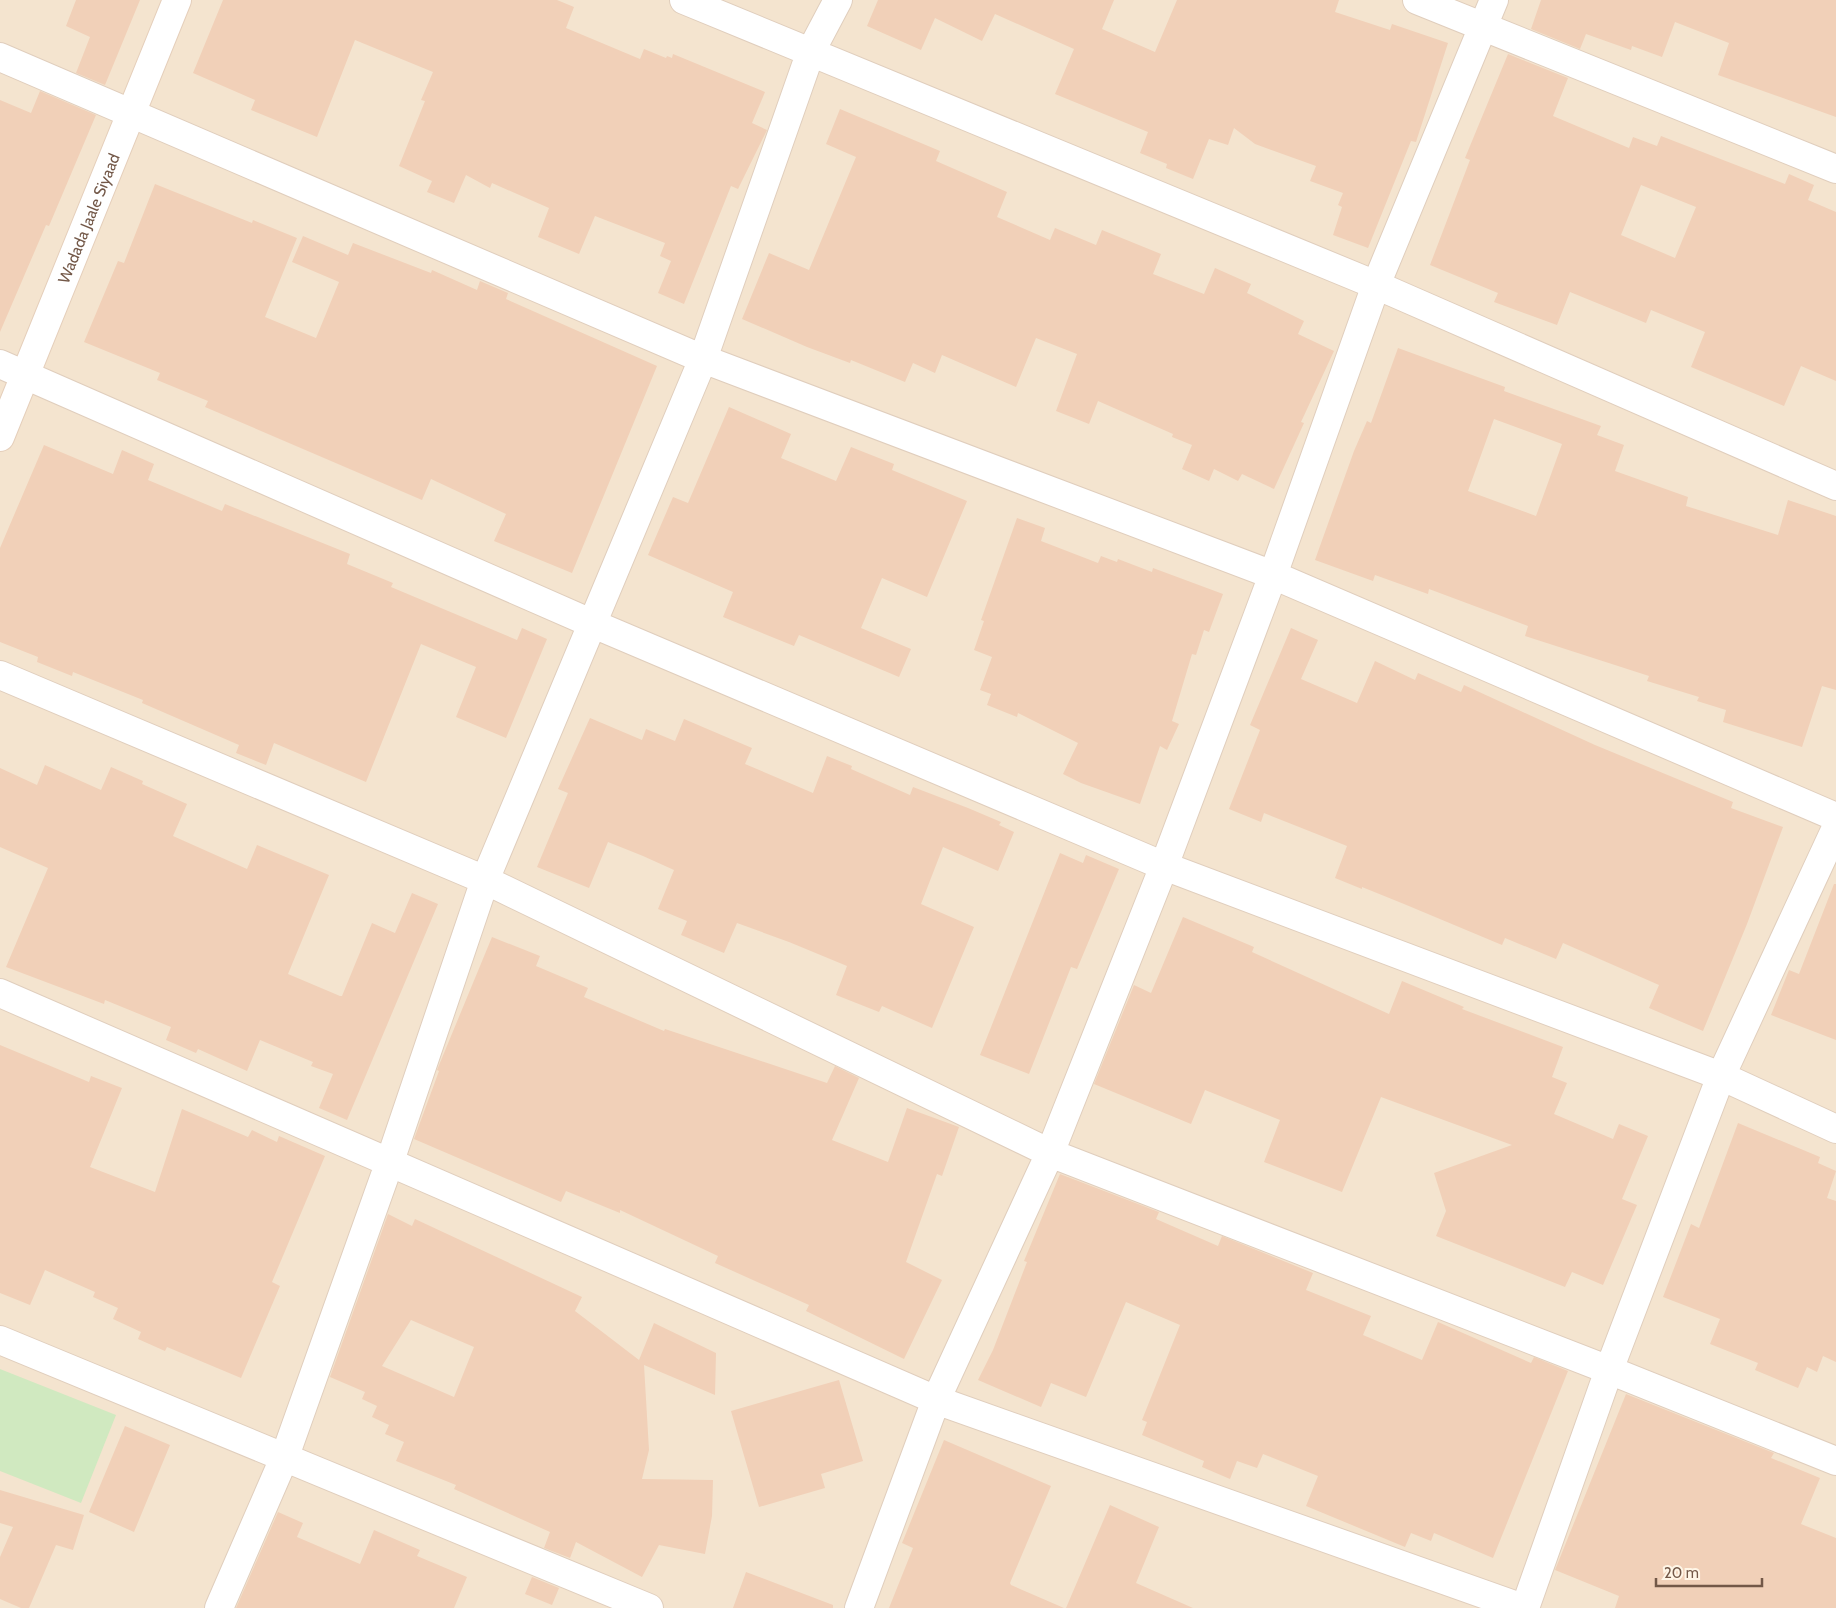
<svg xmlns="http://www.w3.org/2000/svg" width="1836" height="1608" font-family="Cabin,sans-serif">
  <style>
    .residential { fill: #f4e4cf }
    .green { fill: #d0e9c0 }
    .building { fill: #f1d0b8; fill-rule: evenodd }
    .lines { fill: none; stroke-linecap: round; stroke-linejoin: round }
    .minor-casing { stroke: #e0cebd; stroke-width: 30 }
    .secondary-casing { stroke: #e5cfbb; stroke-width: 30 }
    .minor { stroke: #fff; stroke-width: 28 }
    .secondary { stroke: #fff; stroke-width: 28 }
    .labels { text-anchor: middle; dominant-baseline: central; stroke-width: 5; stroke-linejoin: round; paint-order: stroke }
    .street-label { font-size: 16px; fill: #735848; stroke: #fff6e7 }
  </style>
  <rect width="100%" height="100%" fill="#fcf2e1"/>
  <path class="residential" d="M0,0H1836V1608H0Z"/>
  <path class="green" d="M0,1369L116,1415L81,1503L0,1471Z"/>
  <path class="building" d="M76,0H140L105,85L76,73L90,37L66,26Z
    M223,0H557L574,7L566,28L640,59L644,49L666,58L667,56L672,58L673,54L765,92L752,123L767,130L738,189L731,186L684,304L658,293L671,261L660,256L665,243L595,216L579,254L538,237L549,208L492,183L490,188L466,175L454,203L427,192L432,181L399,166L425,101L421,100L433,72L355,40L317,137L251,110L255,100L193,73Z
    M878,0H1114L1102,29L1155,52L1177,0H1339L1335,12L1390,30L1392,24L1448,43L1416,142L1411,141L1368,248L1333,235L1342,207L1338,205L1343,193L1310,181L1316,166L1255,144L1234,128L1228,145L1209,139L1193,179L1166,168L1167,164L1140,153L1148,132L1055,94L1074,49L995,14L982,41L935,18L921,50L867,26Z
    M1541,0H1836V117L1718,75L1729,43L1675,22L1662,57L1632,46L1631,50L1586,34L1580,49L1531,29Z
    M1508,54L1568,78L1553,116L1629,148L1633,137L1657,146L1661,136L1785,184L1789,174L1814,185L1808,200L1836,212V381L1801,366L1784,406L1691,367L1705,332L1651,310L1646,323L1570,292L1557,325L1494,302L1498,293L1430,265L1470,160L1465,158ZM1641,185L1696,207L1675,258L1621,235Z
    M40,91L96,115L49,226L46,225L0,332V100L31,113Z
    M840,109L940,151L936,161L1007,192L997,217L1050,240L1055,228L1096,245L1102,230L1161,254L1153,274L1204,294L1215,268L1251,284L1247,293L1304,321L1298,334L1334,351L1301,422L1304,423L1274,489L1242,474L1238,481L1214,469L1209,481L1182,469L1192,445L1172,437L1173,434L1098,401L1089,424L1056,411L1077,354L1036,338L1016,387L942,355L935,373L913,363L905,382L851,360L850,363L807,347L742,319L769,253L809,270L856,157L826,144Z
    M155,184L252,223L253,220L297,238L265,317L316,338L339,282L292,262L303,236L348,255L353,243L431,273L432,270L477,290L480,281L508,293L506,299L657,366L572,573L494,541L506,514L431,479L422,500L205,407L208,401L157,380L160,373L84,342L118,261L124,263Z
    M1398,348L1505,387L1504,391L1601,426L1597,435L1624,445L1615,471L1688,497L1686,506L1778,535L1788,500L1836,516V690L1822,686L1802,747L1723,722L1726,710L1697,701L1699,697L1647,681L1649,676L1525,636L1528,626L1429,589L1428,594L1375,575L1373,581L1315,560L1354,451L1367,421L1371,423ZM1494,419L1562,444L1536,516L1468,491Z
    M729,407L791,434L781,458L836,481L851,447L894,464L892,470L967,501L927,597L882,578L861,628L911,649L899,677L799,635L794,646L723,617L733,592L648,555L673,497L688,503Z
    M44,445L113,474L122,450L154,464L148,480L222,511L225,504L350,554L347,564L393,583L391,587L517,640L522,628L547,639L506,738L456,717L476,667L421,644L366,782L274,743L266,765L236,753L239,745L142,703L143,700L73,672L72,676L37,662L38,657L0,642V548Z
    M1017,518L1045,528L1041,541L1098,563L1101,556L1117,562L1118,559L1152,572L1153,568L1223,594L1209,632L1204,630L1196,655L1192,654L1172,721L1179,724L1167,750L1160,746L1140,804L1081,783L1063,774L1078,743L1018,713L1017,717L987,705L991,694L980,690L992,657L974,650L984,621L981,620Z
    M1291,628L1318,640L1301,679L1357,703L1375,661L1415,680L1418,673L1461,692L1464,685L1595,745L1733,802L1731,808L1783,827L1747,924L1703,1031L1649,1008L1659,985L1563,943L1556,959L1505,938L1502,945L1404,904L1362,887V889L1335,878L1347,846L1264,813L1261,822L1229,809L1260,730L1250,725Z
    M590,718L642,740L646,729L675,741L684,719L752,748L745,764L813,793L827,756L852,766L851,769L910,795L913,787L968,808L1001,822L999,825L1014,832L998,871L943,847L921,904L974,927L932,1028L882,1006L879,1012L836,995L847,966L789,942L737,923L724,953L681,935L687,921L658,909L674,870L643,856L608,842L589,888L537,867L568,793L558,789Z
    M45,765L101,790L111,767L143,781L142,784L187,804L173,836L247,869L257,845L329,875L288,974L340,996H342L372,923L395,933L412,893L438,904L347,1120L319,1108L333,1074L311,1066L313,1062L260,1040L247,1071L198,1049L196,1053L166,1040L171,1027L105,1000L104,1004L6,967L48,868L0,847V768L37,785Z
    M1060,853L1083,863L1086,855L1119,869L1077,969L1071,967L1029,1074L980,1055Z
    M1834,884H1836V1040L1771,1015L1789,970L1799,974Z
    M1183,917L1254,947L1252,952L1389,1014L1402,981L1464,1007L1462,1009L1563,1047L1552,1077L1567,1083L1554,1114L1613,1139L1619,1124L1648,1136L1622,1199L1637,1205L1603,1285L1572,1272L1565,1287L1436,1236L1446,1211L1434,1173L1512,1145L1381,1097L1342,1192L1264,1162L1280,1120L1205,1090L1191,1124L1094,1084L1134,985L1151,993Z
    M492,937L540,956L536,966L588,988L584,997L664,1031L665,1029L827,1083L835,1066L859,1078L832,1140L888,1162L907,1108L959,1127L942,1176L937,1174L906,1262L942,1280L904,1359L806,1311L809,1305L715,1263L718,1256L620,1210V1213L566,1191L561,1202L414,1139L439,1071L437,1070Z
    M0,1045L89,1082L91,1076L122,1088L90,1167L155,1192L182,1109L248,1137L252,1130L277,1142L279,1136L325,1156L272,1282L280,1286L241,1378L167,1347L165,1351L138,1339L141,1332L113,1319L118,1308L93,1297L95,1292L45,1270L30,1305L0,1293Z
    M1738,1123L1820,1157L1818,1163L1836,1171L1827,1198L1836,1201V1362L1823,1356L1817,1372L1807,1367L1798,1388L1755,1370L1758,1363L1710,1344L1720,1319L1663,1297L1691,1224L1699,1228Z
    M1060,1174L1159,1212L1156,1219L1218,1246L1222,1236L1313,1273L1306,1290L1371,1316L1363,1335L1422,1360L1438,1322L1531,1363L1534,1357L1568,1371L1493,1558L1434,1533L1431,1541L1411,1533L1405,1547L1306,1506L1318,1476L1263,1454L1257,1468L1237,1461L1230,1479L1202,1467L1204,1461L1142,1435L1147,1422L1142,1420L1180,1325L1126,1302L1086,1397L1051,1383L1041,1407L978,1380L993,1350L1027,1262L1024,1261Z
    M388,1214L412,1226L415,1219L582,1297L575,1311L639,1360L654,1323L716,1353L715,1395L644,1365L649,1450L642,1479L713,1480L712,1516L705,1554L659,1545L642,1577L576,1542L570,1558L544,1548L550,1532L454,1489L456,1485L396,1461L404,1442L385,1434L389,1425L372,1417L377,1406L362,1399L365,1392L330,1377ZM411,1320L474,1347L454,1397L382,1366Z
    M839,1380L863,1461L821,1474L825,1488L759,1507L731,1411Z
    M1626,1394L1774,1453L1771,1458L1820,1478L1801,1524L1836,1538V1608H1615L1619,1596L1555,1570Z
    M125,1426L170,1445L134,1532L89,1512Z
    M944,1440L1051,1486L1010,1583L1011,1585L1064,1608H889L913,1548L902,1543Z
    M0,1490L84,1515L73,1550L56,1545L29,1608H21L0,1599V1557L13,1527L0,1523Z
    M1110,1505L1159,1527L1136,1583L1193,1608H1066Z
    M278,1512L303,1523L297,1537L360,1564L374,1530L420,1550L417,1556L467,1577L454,1608H236Z
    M746,1572L833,1605V1608H733Z
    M532,1577L559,1588L552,1605L525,1594Z"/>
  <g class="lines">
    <defs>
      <path id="minor" d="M684,0L1376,285L1836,486
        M1417,0L1836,169
        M0,57L703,359L1273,575L1836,817
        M0,364L591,623L1164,866L1721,1076L1836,1129
        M0,675L485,880L1050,1153L1609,1370L1836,1461
        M0,993L936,1400L1523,1608
        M0,1340L649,1608
        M219,1608L285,1456L389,1164L485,880L703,359L811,51L838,0
        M859,1608L936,1400L1050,1153L1164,866L1273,575L1376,285L1494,0
        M1525,1608L1609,1370L1721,1076L1836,828"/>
      <g id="secondary">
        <path id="s1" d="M0,437L177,0"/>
      </g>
    </defs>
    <use href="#minor" class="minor-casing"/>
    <use href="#secondary" class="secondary-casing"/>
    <use href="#minor" class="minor"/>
    <use href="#secondary" class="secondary"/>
  </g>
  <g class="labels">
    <g class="street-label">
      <text stroke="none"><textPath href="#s1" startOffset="236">Wadada Jaale Siyaad</textPath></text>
    </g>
  </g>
  <path d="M1656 1578v8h106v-8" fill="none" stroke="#735848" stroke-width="2.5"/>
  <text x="1664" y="1578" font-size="15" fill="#735848" stroke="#fff6e7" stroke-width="4" paint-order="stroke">20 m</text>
</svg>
